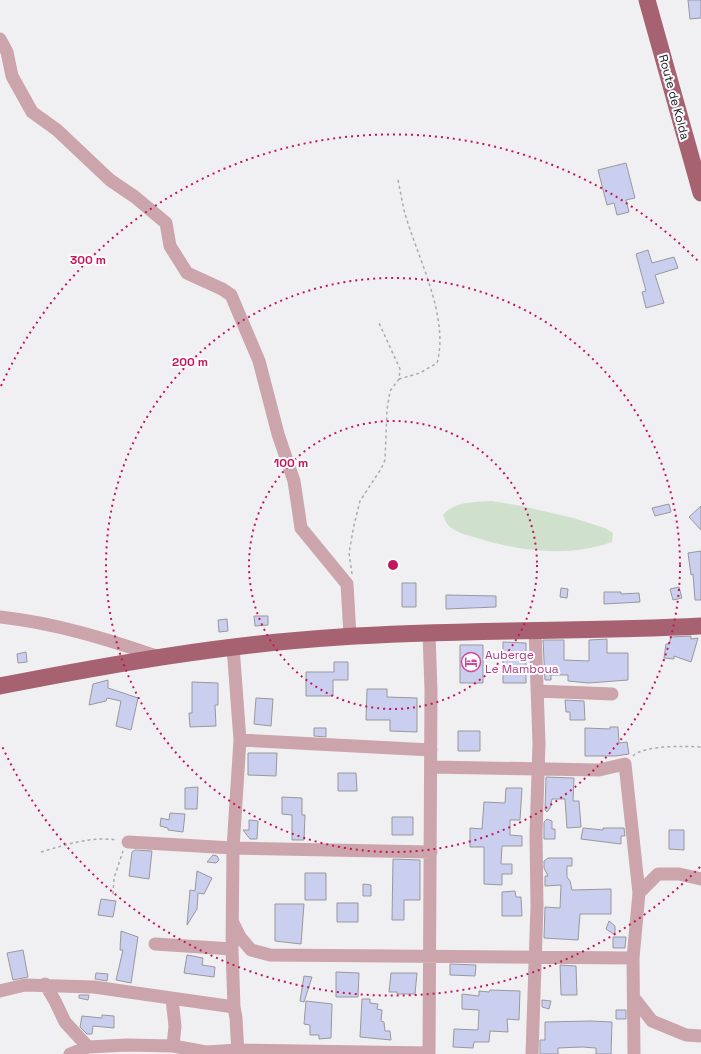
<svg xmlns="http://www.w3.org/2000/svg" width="701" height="1054" font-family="'Space Grotesk',sans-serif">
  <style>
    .green { fill: #cfe1cc }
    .building { fill: #caceef; stroke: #99999b }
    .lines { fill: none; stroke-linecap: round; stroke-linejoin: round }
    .path { stroke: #ababad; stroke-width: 1.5; stroke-dasharray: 3 3; stroke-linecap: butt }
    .minor { stroke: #cca4ab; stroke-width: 13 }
    .major { stroke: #a76272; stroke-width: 17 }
    .ring { fill: none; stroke: #c2185b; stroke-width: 2; stroke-dasharray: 2 4 }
    .labels { text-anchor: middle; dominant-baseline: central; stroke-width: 4; stroke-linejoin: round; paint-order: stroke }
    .street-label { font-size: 12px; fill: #1b1b1c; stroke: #fdfdff }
    .hotel-label { font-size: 12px; fill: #b23c85; stroke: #fdfdff; text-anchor: start }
    .centre { fill: #c2185b; stroke: #fdfdff; stroke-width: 2 }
    .ring-label { font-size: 12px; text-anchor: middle; font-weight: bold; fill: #c2185b; stroke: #fdfdff; stroke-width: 4; stroke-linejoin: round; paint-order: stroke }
  </style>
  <rect width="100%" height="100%" fill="#f0f0f3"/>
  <path class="green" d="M492,501L522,506L573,518L605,528L613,533L612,542C568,558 517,551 474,537C466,535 455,532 449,526C446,524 445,519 443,515C454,501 476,502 492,501Z"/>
  <path class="building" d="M688,0H701V18L690,19Z
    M626,163L635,198L626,200L629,212L617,215L614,203L607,205L598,170Z
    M648,250L652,263L674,257L678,268L655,275L664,303L646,308L642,292L646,291L636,254Z
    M669,504L671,512L655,516L652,508Z
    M701,506V530L689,517Z
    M701,551V600H695L693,574L691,575L688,553Z
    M402,583H416V607H402Z
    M679,587L682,598L673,600L670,589Z
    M561,588L568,589L567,598L560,597Z
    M604,592H621V594L639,593L640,602L604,604Z
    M446,595L496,596V607L446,609Z
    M254,616H268V625L255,626Z
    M227,619L228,631L219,632L218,620Z
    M691,636V639L698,638L691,662L674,656V659L664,658L666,644H669L671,637Z
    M607,639V653H628V680L589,683L568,681V675H551V680H545L543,640H564V660L589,661V640Z
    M503,642L526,643V683H503Z
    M460,645H483V683H460Z
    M26,652L27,662L18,663L17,654Z
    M334,662H348V680H333V696H306V672H334Z
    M108,680V688L138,698L131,730L116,726L121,701L107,698L106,701L89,705L93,684Z
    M192,682L218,683V705H215L216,726L190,727L189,713H192Z
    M367,689H387V697L417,698V732L390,731V720H366Z
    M256,698L273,699L271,726L254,724Z
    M565,700L584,701L585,720H570V712H566Z
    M610,727H618L619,743L627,742L629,754L616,756H585V728L610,729Z
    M314,728H326V737L314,736Z
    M458,731H480V751H458Z
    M248,753H277L276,776L248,775Z
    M338,773H356L357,791H338Z
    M546,777L574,778L573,801H579L581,827L567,828L565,799H552L550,808L547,812L545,810Z
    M198,787L197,809H185V788Z
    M506,788H522L520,820H510V835L522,836V846H502L501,864H512V874H502V885L484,884V847H470V828L482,829L484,802L505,803Z
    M282,797L302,798V815H305L304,840H292V815L282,814Z
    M170,813L185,814L183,832L168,830V828L160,826L161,818L169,820Z
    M392,817H413V835H392Z
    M547,819L552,821V829H555V839H544V822Z
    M249,820L258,821L257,839H250L243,830H249Z
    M583,828L603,830V828H624L625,836H621V844L581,839Z
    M669,830H684V850L669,849Z
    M135,850L152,851L149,879L129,876L132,852Z
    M213,855L217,856L219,860L216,863L207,862Z
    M548,858H572V866H567V877L570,881L572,890L611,889V914H580L578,940L544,938L545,907L560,908L561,885L545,886V876H548L544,868V861Z
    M393,859L420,860V900H404V920H392Z
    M197,871L212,878L204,894L198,893L197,909L187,925L190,890L195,891Z
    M305,873H326V900H305Z
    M363,884L371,885V896H363Z
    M515,891L516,897H521L522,916H502V892Z
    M101,899L116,901L113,917L98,915Z
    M337,903H358V922H337Z
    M275,904H304L301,944L275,941Z
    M609,921L615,926V935L606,929Z
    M121,931L138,937L131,983L116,980L123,950H120Z
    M613,937H626L625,948H613Z
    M23,950L28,977L13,980L7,953Z
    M187,955L203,958L202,965L215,967L214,977L184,973Z
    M450,964L476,965L475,976L450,975Z
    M560,965L576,966L577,995H561Z
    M336,972L359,973L358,997H336Z
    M96,973L108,974L107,981L95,979Z
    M391,973H417L415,994H397V992H389Z
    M304,976L312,977L304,1002L300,1001Z
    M490,990L520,991L519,1020L507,1019L508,1032L490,1031L489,1042H474L473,1048L453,1047L454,1029L478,1030L479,1010L462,1009V994L479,996V991L489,992Z
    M79,995H89L88,1000L79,998Z
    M362,999H370V1003L378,1004L377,1009L382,1010L381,1021L384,1022L385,1031H390L391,1040L360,1037Z
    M542,1000L551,1001L549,1009L542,1007Z
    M306,1001L332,1004L331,1038L319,1039V1035H310V1025L304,1024Z
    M616,1010H626V1019H616Z
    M102,1015L114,1016V1028L93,1026L92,1034H87L80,1027L82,1016L102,1018Z
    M591,1021L612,1022L611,1054H596V1048L582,1047L558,1048V1054H540V1040H545V1022Z"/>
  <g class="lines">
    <path class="path" d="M398,180C400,190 402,200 404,210C416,255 450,316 437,363L420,373L399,379
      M352,574L349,553L354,525L360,501L381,469L385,460L387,410L390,391L399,379L400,369L379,323
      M633,756C643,745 686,746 701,747
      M41,852C65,845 91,836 117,840
      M113,894L114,878L123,851"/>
    <path class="minor" d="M0,39L7,52L12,76L32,112L57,130L110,180L135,197L166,223L170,246L187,273L222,289L231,295L259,361L278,434L294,481L301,528L347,584L350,636
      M0,617C55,623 107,639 159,657
      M233,647L240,740L233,848L232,949L234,1007L236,1018L238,1054
      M537,691L612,694
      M240,740L431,750
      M431,767L599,770L625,764L639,893L633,958L634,1054
      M128,842L233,848L431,852
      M639,893L658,874H679L701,879
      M233,923L240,937L251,950L270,955L633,958
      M155,944L232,949
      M45,984L55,1001L65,1022L88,1047
      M0,991L25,985L94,987L234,1007
      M634,998L652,1021L686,1035L701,1036
      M172,999L175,1026L173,1046
      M70,1054L88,1047L127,1045L173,1046L206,1052L238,1050L429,1053
      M429,1054L431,690L429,633
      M532,1054L537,906L536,835L539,743L535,630"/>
    <path class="major" d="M647,0L701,193
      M0,686C112,664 226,644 340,637C460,629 581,632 701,626"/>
  </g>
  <g class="ring">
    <circle cx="393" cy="565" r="144"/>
    <circle cx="393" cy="565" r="287"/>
    <path d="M700 867A431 431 0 0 1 1 744M1 386A431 431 0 0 1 700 263"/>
  </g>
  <defs>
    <symbol id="hotel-ring" viewBox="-11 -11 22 22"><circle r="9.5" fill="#fdfdff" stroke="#d1479c" stroke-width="1.5"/><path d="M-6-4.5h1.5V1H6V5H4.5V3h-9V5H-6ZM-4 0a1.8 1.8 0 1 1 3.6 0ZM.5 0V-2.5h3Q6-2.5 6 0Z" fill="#d1479c"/></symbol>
  </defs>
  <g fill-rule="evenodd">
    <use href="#hotel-ring" x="460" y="651" width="22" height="22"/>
  </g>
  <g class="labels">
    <g class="street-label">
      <text transform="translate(674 97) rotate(75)">Route de Kolda</text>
    </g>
    <g class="hotel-label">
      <text x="485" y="655">Auberge<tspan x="485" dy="14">Le Mamboua</tspan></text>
    </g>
  </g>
  <circle cx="393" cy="565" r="6" class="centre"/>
  <g class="ring-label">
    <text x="88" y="264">300 m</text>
    <text x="190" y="366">200 m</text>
    <text x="291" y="467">100 m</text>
  </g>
</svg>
